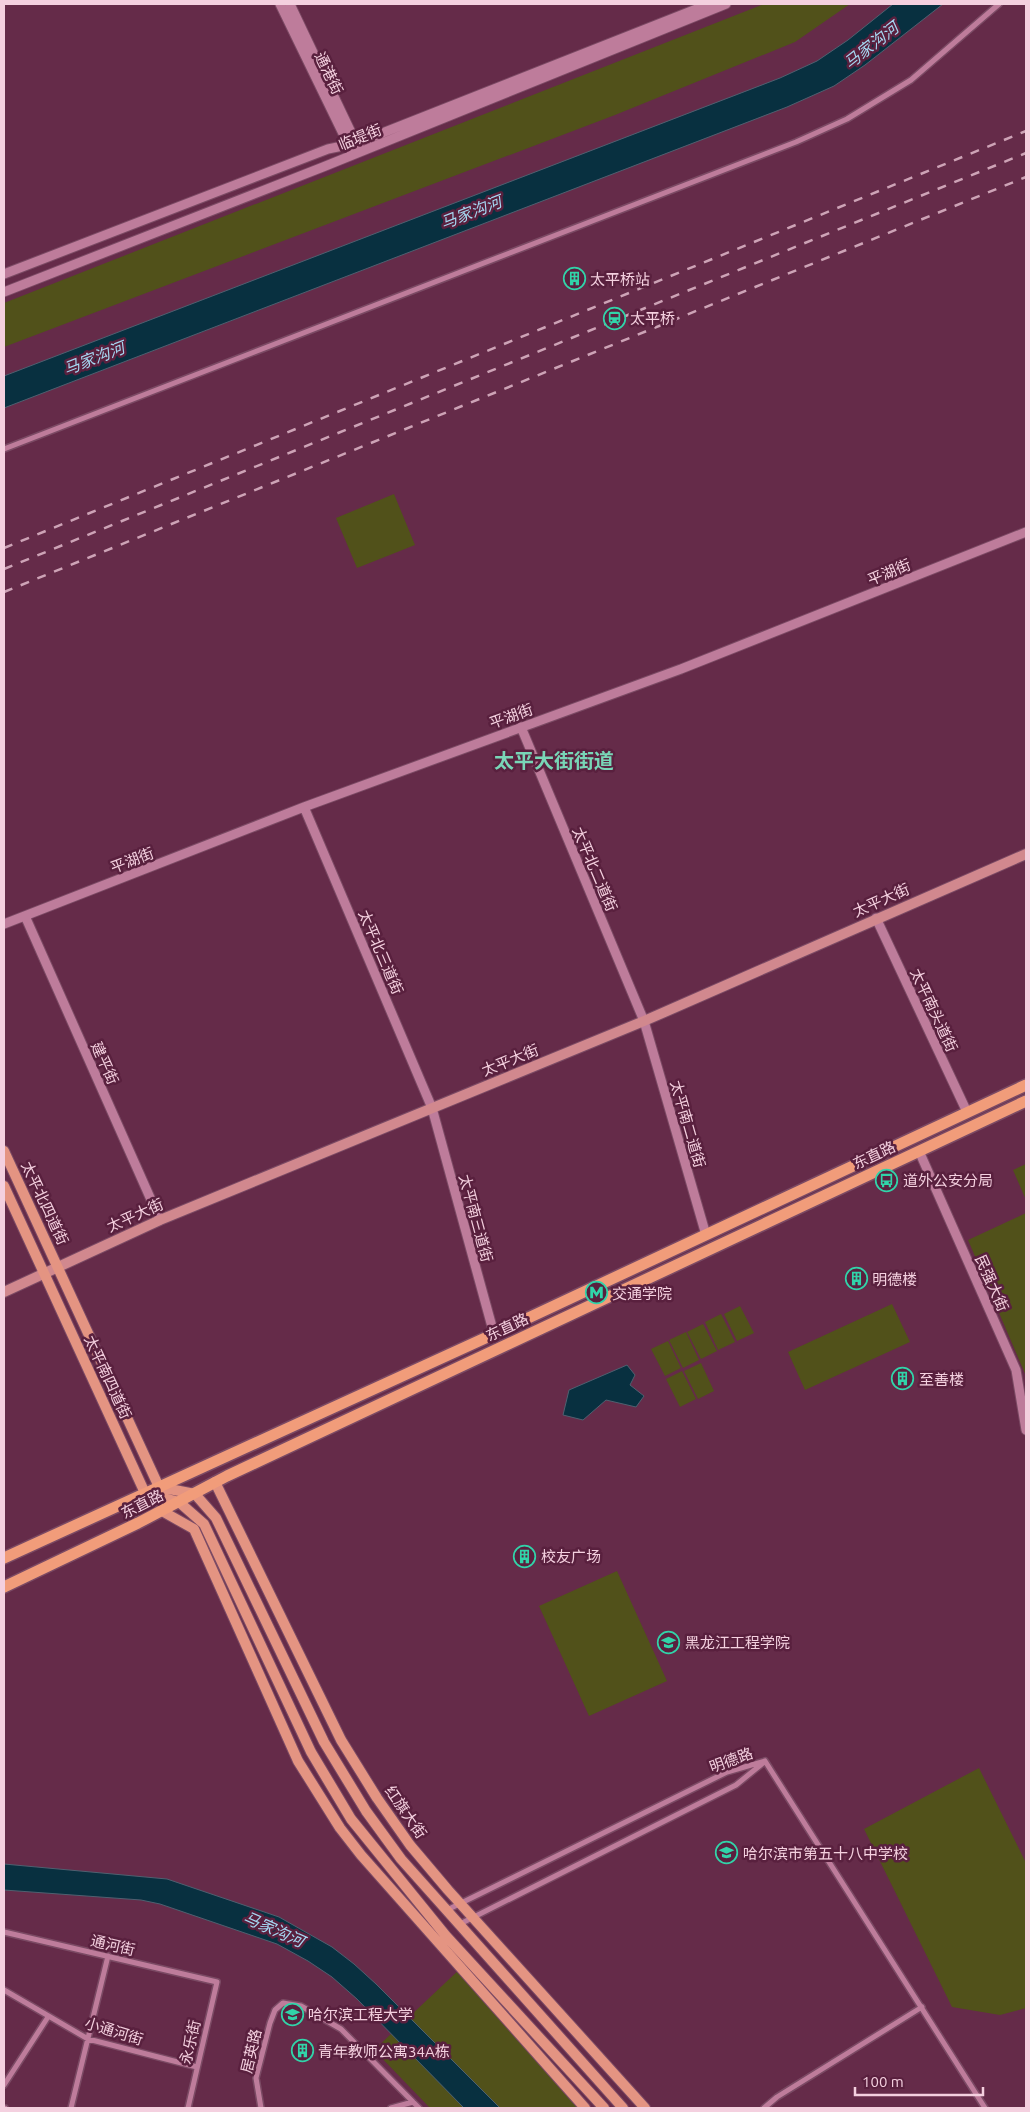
<svg xmlns="http://www.w3.org/2000/svg" width="1030" height="2112" font-family="Ubuntu,'Noto Sans SC',sans-serif">
  <style>
    .green { fill: #51511a }
    .water { fill: #083040; stroke: #4f6070 }
    .lines { fill: none; stroke-linecap: round; stroke-linejoin: round }
    .minor-casing { stroke: #7b4a64; stroke-width: 8 }
    .tertiary-casing { stroke: #7b4a64; stroke-width: 11 }
    .secondary-casing { stroke: #7b4a64; stroke-width: 12 }
    .primary-casing { stroke: #7b4a64; stroke-width: 12 }
    .trunk-casing { stroke: #7b4a64; stroke-width: 14 }
    .minor { stroke: #be7c9b; stroke-width: 5 }
    .tertiary { stroke: #be7c9b; stroke-width: 9 }
    .secondary { stroke: #d1888e; stroke-width: 10 }
    .primary { stroke: #e49482; stroke-width: 10 }
    .trunk { stroke: #f19c7a; stroke-width: 11 }
    .rail { stroke: #cda3b6; stroke-width: 2.5; stroke-dasharray: 9 9; stroke-linecap: butt }
    .labels { text-anchor: middle; dominant-baseline: central; stroke-width: 5; stroke-linejoin: round; paint-order: stroke }
    .street-label { font-size: 15px; fill: #f4d0df; stroke: #59203e }
    .poi-label { font-size: 15px; fill: #f4d0df; stroke: #59203e; text-anchor: start }
    .water-label { font-size: 16px; font-style: italic; fill: #a6d9f3; stroke: #59203e }
    .district-label { font-size: 20px; font-weight: bold; fill: #79d6b7; stroke: #59203e }
  </style>
  <rect width="100%" height="100%" fill="#652b49"/>
  <path class="green" d="M764,4H850L795,42L615,115L4,347V303Z
    M394,494L415,545L357,568L336,518Z
    M1026,1164V1200L1013,1170Z
    M1026,1213V1376L968,1240Z
    M892,1304L910,1342L805,1390L788,1352Z
    M740,1306L754,1333L737,1341L724,1314Z
    M721,1314L735,1342L718,1350L705,1322Z
    M703,1324L717,1351L701,1359L687,1332Z
    M686,1332L699,1360L683,1368L669,1340Z
    M668,1341L681,1368L665,1376L651,1349Z
    M701,1363L714,1391L698,1399L684,1371Z
    M682,1371L696,1399L680,1407L666,1379Z
    M617,1571L667,1681L589,1716L539,1606Z
    M979,1768L1026,1863V2008L1000,2015L952,2007L864,1829Z
    M462,1967L581,2108H430L374,2050Z"/>
  <path class="water" d="M893,4H943L865,65L834,86L787,107L4,408V376L780,78L817,61L848,40Z
    M627,1365L635,1375L630,1385L644,1396L636,1407L606,1400L583,1420L563,1415L569,1390Z
    M4,1864L167,1879L279,1917L332,1947L354,1964L376,1984L500,2108H464L357,1999L332,1977L308,1961L277,1944L160,1904L141,1900L4,1890Z"/>
  <g class="lines">
    <defs>
      <path id="minor" d="M4,449L796,142L847,119L911,80L999,4
        M765,1761L985,2108
        M447,1910L727,1772L765,1761
        M460,1924L736,1785L763,1763
        M4,1932L217,1982L188,2108
        M4,1990L88,2039L197,2067
        M4,2085L48,2017
        M4,2108H5
        M71,2108L108,1956
        M261,2108L256,2078L270,2023L275,2010L283,2003L301,2006L341,2029L419,2108
        M391,2108L413,2102
        M764,2108L777,2097L922,2007"/>
      <path id="tertiary" d="M280,4L351,150
        M290,4L358,147
        M4,274L328,149L357,143L709,4
        M4,292L323,167L726,4
        M521,727L644,1021L706,1235
        M304,807L432,1108L494,1334
        M25,916L160,1220
        M876,918L967,1112
        M4,924L304,807L681,669L1026,532
        M919,1151L1016,1370L1026,1430"/>
      <path id="secondary" d="M4,1292L160,1220L644,1021L1026,854"/>
      <path id="primary" d="M4,1151L159,1487L195,1494L216,1518L324,1742L366,1811L401,1859L623,2108
        M4,1186L145,1493L179,1502L204,1524L311,1752L351,1819L446,1936L604,2108
        M215,1482L341,1740L377,1798L410,1845L448,1890L645,2108
        M162,1511L194,1529L298,1761L340,1828L361,1855L585,2108"/>
      <path id="trunk" d="M4,1558L494,1334L1026,1085
        M4,1587L138,1523L227,1476L1026,1101"/>
    </defs>
    <use href="#minor" class="minor-casing"/>
    <use href="#tertiary" class="tertiary-casing"/>
    <use href="#secondary" class="secondary-casing"/>
    <use href="#primary" class="primary-casing"/>
    <use href="#trunk" class="trunk-casing"/>
    <use href="#minor" class="minor"/>
    <use href="#tertiary" class="tertiary"/>
    <use href="#secondary" class="secondary"/>
    <use href="#primary" class="primary"/>
    <use href="#trunk" class="trunk"/>
    <path class="rail" d="M4,548L1026,131
      M4,569L1026,153
      M4,592L1026,177"/>
  </g>
  <defs>
    <symbol id="building-ring" viewBox="-11 -11 22 22"><circle r="9.5" fill="#59203e" stroke="#31d4a9" stroke-width="1.5"/><path d="M-4-6H4V6H1V3H-1V6H-4ZM-2.5-4.3h1.7v1.8h-1.7ZM.8-4.3h1.7v1.8H.8ZM-2.5-1h1.7V.8h-1.7ZM.8-1h1.7V.8H.8Z" fill="#31d4a9"/></symbol>
    <symbol id="station-ring" viewBox="-11 -11 22 22"><circle r="9.5" fill="#59203e" stroke="#31d4a9" stroke-width="1.5"/><path d="M-3-6H3Q5-6 5-4V2Q5 4 3 4L4.5 6H3L1.5 4h-3L-3 6H-4.5L-3 4Q-5 4-5 2V-4Q-5-6-3-6ZM-3.5-4v3h7v-3ZM-3.5 1v1.5H-2V1ZM2 1v1.5H3.5V1Z" fill="#31d4a9"/></symbol>
    <symbol id="bus-ring" viewBox="-11 -11 22 22"><circle r="9.5" fill="#59203e" stroke="#31d4a9" stroke-width="1.5"/><path d="M-5-6H5V4H4V6H2V4H-2V6H-4V4H-5ZM-3.5-4V0h7V-4ZM-3.5 1.2v1.5H-2V1.2ZM2 1.2v1.5H3.5V1.2Z" fill="#31d4a9"/></symbol>
    <symbol id="metro-ring" viewBox="-11 -11 22 22"><circle r="9.5" fill="#59203e" stroke="#31d4a9" stroke-width="1.5"/><path d="M-5.5 5V-5H-3L0 0L3-5H5.5V5H3V-.5L0 4L-3-.5V5Z" fill="#31d4a9"/></symbol>
    <symbol id="university-ring" viewBox="-11 -11 22 22"><circle r="9.5" fill="#59203e" stroke="#31d4a9" stroke-width="1.5"/><path d="M0-5L7-2L0 1L-7-2ZM-4 1L0 2.5L4 1V4Q0 6-4 4Z" fill="#31d4a9"/></symbol>
    <symbol id="school-ring" viewBox="-11 -11 22 22"><circle r="9.5" fill="#59203e" stroke="#31d4a9" stroke-width="1.5"/><path d="M0-5L7-2L0 1L-7-2ZM-4 1L0 2.5L4 1V4Q0 6-4 4Z" fill="#31d4a9"/></symbol>
  </defs>
  <g fill-rule="evenodd">
    <use href="#building-ring" x="562" y="266" width="25" height="25"/>
    <use href="#station-ring" x="602" y="306" width="25" height="25"/>
    <use href="#bus-ring" x="874" y="1168" width="25" height="25"/>
    <use href="#building-ring" x="844" y="1266" width="25" height="25"/>
    <use href="#metro-ring" x="584" y="1280" width="25" height="25"/>
    <use href="#building-ring" x="890" y="1366" width="25" height="25"/>
    <use href="#building-ring" x="512" y="1544" width="25" height="25"/>
    <use href="#university-ring" x="656" y="1630" width="25" height="25"/>
    <use href="#school-ring" x="714" y="1840" width="25" height="25"/>
    <use href="#university-ring" x="280" y="2002" width="25" height="25"/>
    <use href="#building-ring" x="290" y="2038" width="25" height="25"/>
  </g>
  <g class="labels">
    <g class="street-label">
      <text transform="translate(329 73) rotate(64)">通港街</text>
      <text transform="translate(360 137) rotate(-22)">临堤街</text>
      <text transform="translate(889 572) rotate(-22)">平湖街</text>
      <text transform="translate(511 716) rotate(-20)">平湖街</text>
      <text transform="translate(132 860) rotate(-21)">平湖街</text>
      <text transform="translate(595 869) rotate(67)">太平北二道街</text>
      <text transform="translate(881 900) rotate(-24)">太平大街</text>
      <text transform="translate(381 952) rotate(67)">太平北三道街</text>
      <text transform="translate(934 1010) rotate(65)">太平南头道街</text>
      <text transform="translate(510 1060) rotate(-22)">太平大街</text>
      <text transform="translate(105 1063) rotate(66)">建平街</text>
      <text transform="translate(688 1124) rotate(74)">太平南二道街</text>
      <text transform="translate(874 1155) rotate(-25)">东直路</text>
      <text transform="translate(45 1203) rotate(65)">太平北四道街</text>
      <text transform="translate(135 1215) rotate(-24)">太平大街</text>
      <text transform="translate(476 1218) rotate(75)">太平南三道街</text>
      <text transform="translate(992 1283) rotate(66)">民强大街</text>
      <text transform="translate(507 1327) rotate(-25)">东直路</text>
      <text transform="translate(108 1377) rotate(65)">太平南四道街</text>
      <text transform="translate(142 1504) rotate(-27)">东直路</text>
      <text transform="translate(731 1760) rotate(-20)">明德路</text>
      <text transform="translate(406 1812) rotate(55)">红旗大街</text>
      <text transform="translate(113 1945) rotate(13)">通河街</text>
      <text transform="translate(114 2031) rotate(17)">小通河街</text>
      <text transform="translate(190 2042) rotate(-77)">永乐街</text>
      <text transform="translate(251 2051) rotate(-77)">居英路</text>
    </g>
    <g class="poi-label">
      <text x="590" y="279">太平桥站</text>
      <text x="630" y="318">太平桥</text>
      <text x="903" y="1180">道外公安分局</text>
      <text x="872" y="1279">明德楼</text>
      <text x="612" y="1293">交通学院</text>
      <text x="919" y="1379">至善楼</text>
      <text x="541" y="1556">校友广场</text>
      <text x="685" y="1642">黑龙江工程学院</text>
      <text x="743" y="1853">哈尔滨市第五十八中学校</text>
      <text x="308" y="2014">哈尔滨工程大学</text>
      <text x="318" y="2051">青年教师公寓34A栋</text>
    </g>
    <g class="water-label">
      <text transform="translate(871 45) rotate(-38)">马家沟河</text>
      <text transform="translate(471 212) rotate(-21)">马家沟河</text>
      <text transform="translate(94 358) rotate(-21)">马家沟河</text>
      <text transform="translate(274 1929) rotate(24)">马家沟河</text>
    </g>
    <g class="district-label">
      <text x="554" y="760">太平大街街道</text>
    </g>
  </g>
  <rect width="1030" height="2112" fill="none" stroke="#f4d0df" stroke-width="10"/>
  <path d="M855 2087v8h128v-8" fill="none" stroke="#f4d0df" stroke-width="2.5"/>
  <text x="862" y="2087" font-size="15" fill="#f4d0df" stroke="#59203e" stroke-width="4" paint-order="stroke">100 m</text>
</svg>
